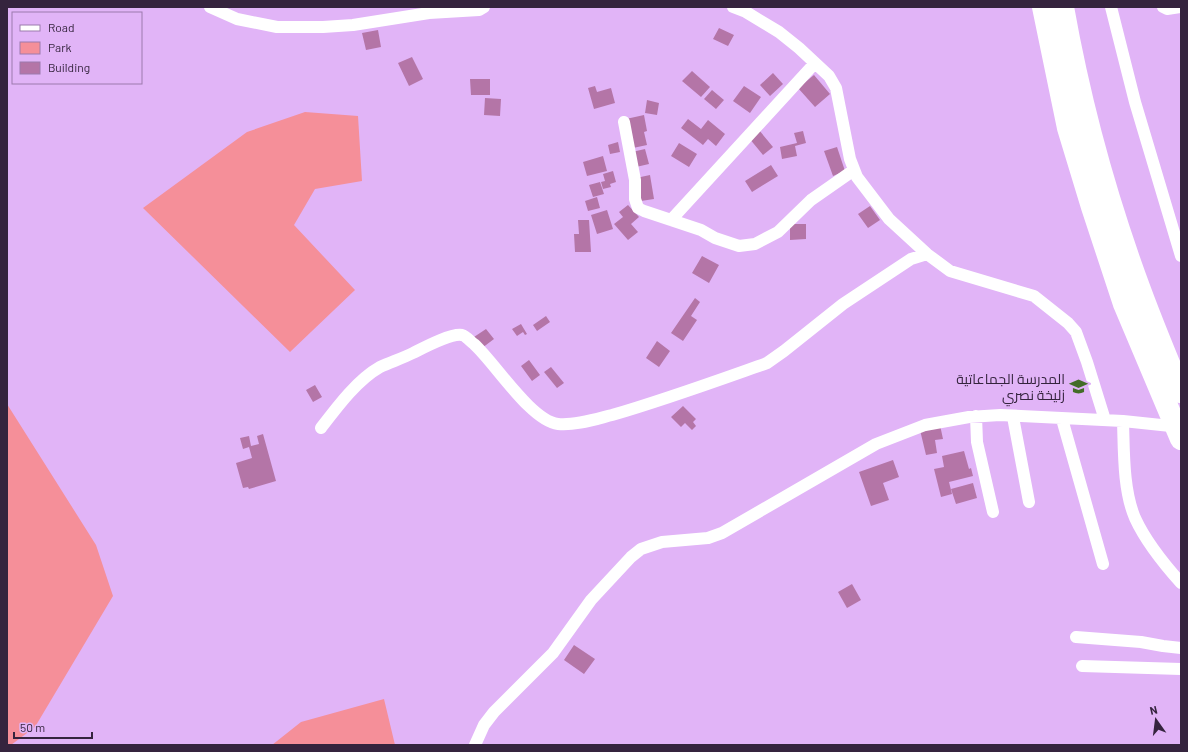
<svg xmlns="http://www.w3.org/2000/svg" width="1188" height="752" font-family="Barlow,Cairo,sans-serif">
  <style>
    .green { fill: #f58f99 }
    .building { fill: #b475a7 }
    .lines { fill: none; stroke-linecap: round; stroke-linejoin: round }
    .minor { stroke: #fff; stroke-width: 12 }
    .motorway { stroke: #fff; stroke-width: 22 }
    .labels { text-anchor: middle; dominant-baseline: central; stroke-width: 4; stroke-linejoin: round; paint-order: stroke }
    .poi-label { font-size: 14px; fill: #35243e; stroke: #e1b4f7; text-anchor: end }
  </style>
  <rect width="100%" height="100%" fill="#e1b4f7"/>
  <path class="green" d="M305,112L358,116L362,181L315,189L294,225L355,290L290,352L143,208L247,132Z
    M7,404L96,545L113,596L35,727L11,745H7Z
    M384,699L395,745H272L301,722Z"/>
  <path class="building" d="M719,28L734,35L728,46L713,39Z
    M378,30L381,47L366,50L362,33Z
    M412,57L423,79L409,86L398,63Z
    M692,71L710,87L701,97L682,81Z
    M773,73L783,84L770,96L760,85Z
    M814,75L830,94L815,107L798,88Z
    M470,79H490V95H471Z
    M595,86L597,92L611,88L615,103L594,109L588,88Z
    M744,86L761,97L750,113L733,101Z
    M712,90L724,100L716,109L704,99Z
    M485,98L501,99L500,116L484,115Z
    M647,100L659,103L657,115L645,113Z
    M644,115L647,131L644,132L647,145L633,148L626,119Z
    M688,119L701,129L708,120L725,134L716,146L708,139L703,145L681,128Z
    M759,130L773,147L763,155L749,138Z
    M803,131L806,143L795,146L797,156L782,159L780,147L797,143L794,133Z
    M618,142L620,152L610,154L608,145Z
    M679,143L697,154L689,167L671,156Z
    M837,147L845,171L833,176L824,151Z
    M645,149L649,164L636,167L632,152Z
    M603,156L607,171L587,176L583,162Z
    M771,165L778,176L752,192L745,181Z
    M613,171L616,182L610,184L611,187L603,189L601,182L605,181L603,174Z
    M650,175L654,199L641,201L636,178Z
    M600,182L604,194L593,197L589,185Z
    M597,197L600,208L588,211L585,201Z
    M628,205L639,217L631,224L638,232L628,240L614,224L623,217L619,212Z
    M870,206L880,220L868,228L858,214Z
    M607,210L613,229L597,234L591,215Z
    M578,220H589L591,252H575L574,234H579Z
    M790,224H806V239L790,240Z
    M702,256L719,265L709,283L692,273Z
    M695,298L700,302L691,316L697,320L683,341L671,333Z
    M546,316L550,322L537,331L533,325Z
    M521,324L527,334L525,335L523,332L517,336L512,329Z
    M486,329L494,339L482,348L474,337Z
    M657,341L670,351L659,367L646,358Z
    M529,360L540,375L532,381L521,366Z
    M551,367L564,383L557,388L544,372Z
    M315,385L322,397L313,402L306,390Z
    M683,406L696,419L693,422L696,426L692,430L685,423L681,427L671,417Z
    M940,425L943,439L935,440L937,453L926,455L920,430Z
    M263,434L276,481L249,489L248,487L243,488L236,463L252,458L249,447L243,449L240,438L249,436L251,446L259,444L257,436Z
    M964,451L969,469L971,468L973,476L949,482L952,494L941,497L934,469L944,467L942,456Z
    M893,460L899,477L883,483L889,500L871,506L859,472Z
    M973,483L977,498L956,504L951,489Z
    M852,584L861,600L847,608L838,592Z
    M574,645L595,659L584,674L564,660Z"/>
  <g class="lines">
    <path class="minor" d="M210,7L237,19L277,27H323L353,25L429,13L479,10L484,7
      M733,7L746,12L779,32L799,48L829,76L836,88L850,159L857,177L889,219L927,254L950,271L1034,296L1068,323L1076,332L1087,362L1105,420
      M1111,7L1135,102L1181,256
      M1163,7L1167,9L1180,7
      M624,122L635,180V199L638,208L644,211L701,230L715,238L739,246L755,244L778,232L811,200L854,170
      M671,220L815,63
      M976,416L977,442L993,512
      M1013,417L1029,502
      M1062,419L1103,564
      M1123,421C1124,451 1123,490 1135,518C1146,542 1163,563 1181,583
      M321,428C337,407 357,380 380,367C391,362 403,358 413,353C423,348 451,333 462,335C466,336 470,341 474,344C495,363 531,421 558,424C574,426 596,419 612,415C664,400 716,381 767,363L784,351L843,304L911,259L927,254
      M1076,637L1141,642L1163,646L1181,648
      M1082,666L1181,669
      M475,745L484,725L494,712L553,653L591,600L631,557L641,549L662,542L708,538L722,533L876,444L925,425L969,417L1000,415L1123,421L1180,427"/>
    <path class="motorway" d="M1043,7L1068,128L1092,207L1124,304L1181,439
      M1063,7C1079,97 1104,190 1135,276C1149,315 1165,354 1181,392"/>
  </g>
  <defs>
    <symbol id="school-bare" viewBox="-9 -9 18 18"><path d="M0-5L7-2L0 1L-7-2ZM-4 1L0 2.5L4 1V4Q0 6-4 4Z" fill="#446c28" stroke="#e1b4f7" stroke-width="2.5" paint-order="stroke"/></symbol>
  </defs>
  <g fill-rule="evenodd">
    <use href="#school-bare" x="1066" y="374" width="25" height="25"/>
  </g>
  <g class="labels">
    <g class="poi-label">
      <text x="1065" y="378">المدرسة الجماعاتية<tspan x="1065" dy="16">زليخة نصري</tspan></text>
    </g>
  </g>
  <rect width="1188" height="752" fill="none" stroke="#35243e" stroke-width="16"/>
  <rect x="12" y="12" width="130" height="72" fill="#e1b4f7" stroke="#9c7aad"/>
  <rect x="20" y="25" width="20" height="6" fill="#ffffff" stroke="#9c7aad"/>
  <text x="48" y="32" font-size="12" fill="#35243e">Road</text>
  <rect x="20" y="42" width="20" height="12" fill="#f58f99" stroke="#9c7aad"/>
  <text x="48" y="52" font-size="12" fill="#35243e">Park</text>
  <rect x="20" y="62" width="20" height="12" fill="#b475a7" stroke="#9c7aad"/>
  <text x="48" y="72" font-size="12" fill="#35243e">Building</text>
  <g transform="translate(1156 720) rotate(346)" stroke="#e1b4f7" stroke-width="3" paint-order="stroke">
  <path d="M0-3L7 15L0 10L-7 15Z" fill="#35243e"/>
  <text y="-6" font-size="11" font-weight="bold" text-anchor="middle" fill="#35243e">N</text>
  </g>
  <path d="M14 732v6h78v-6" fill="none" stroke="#35243e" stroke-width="2"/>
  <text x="20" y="732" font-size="12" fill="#35243e" stroke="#e1b4f7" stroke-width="3" paint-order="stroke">50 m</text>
</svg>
